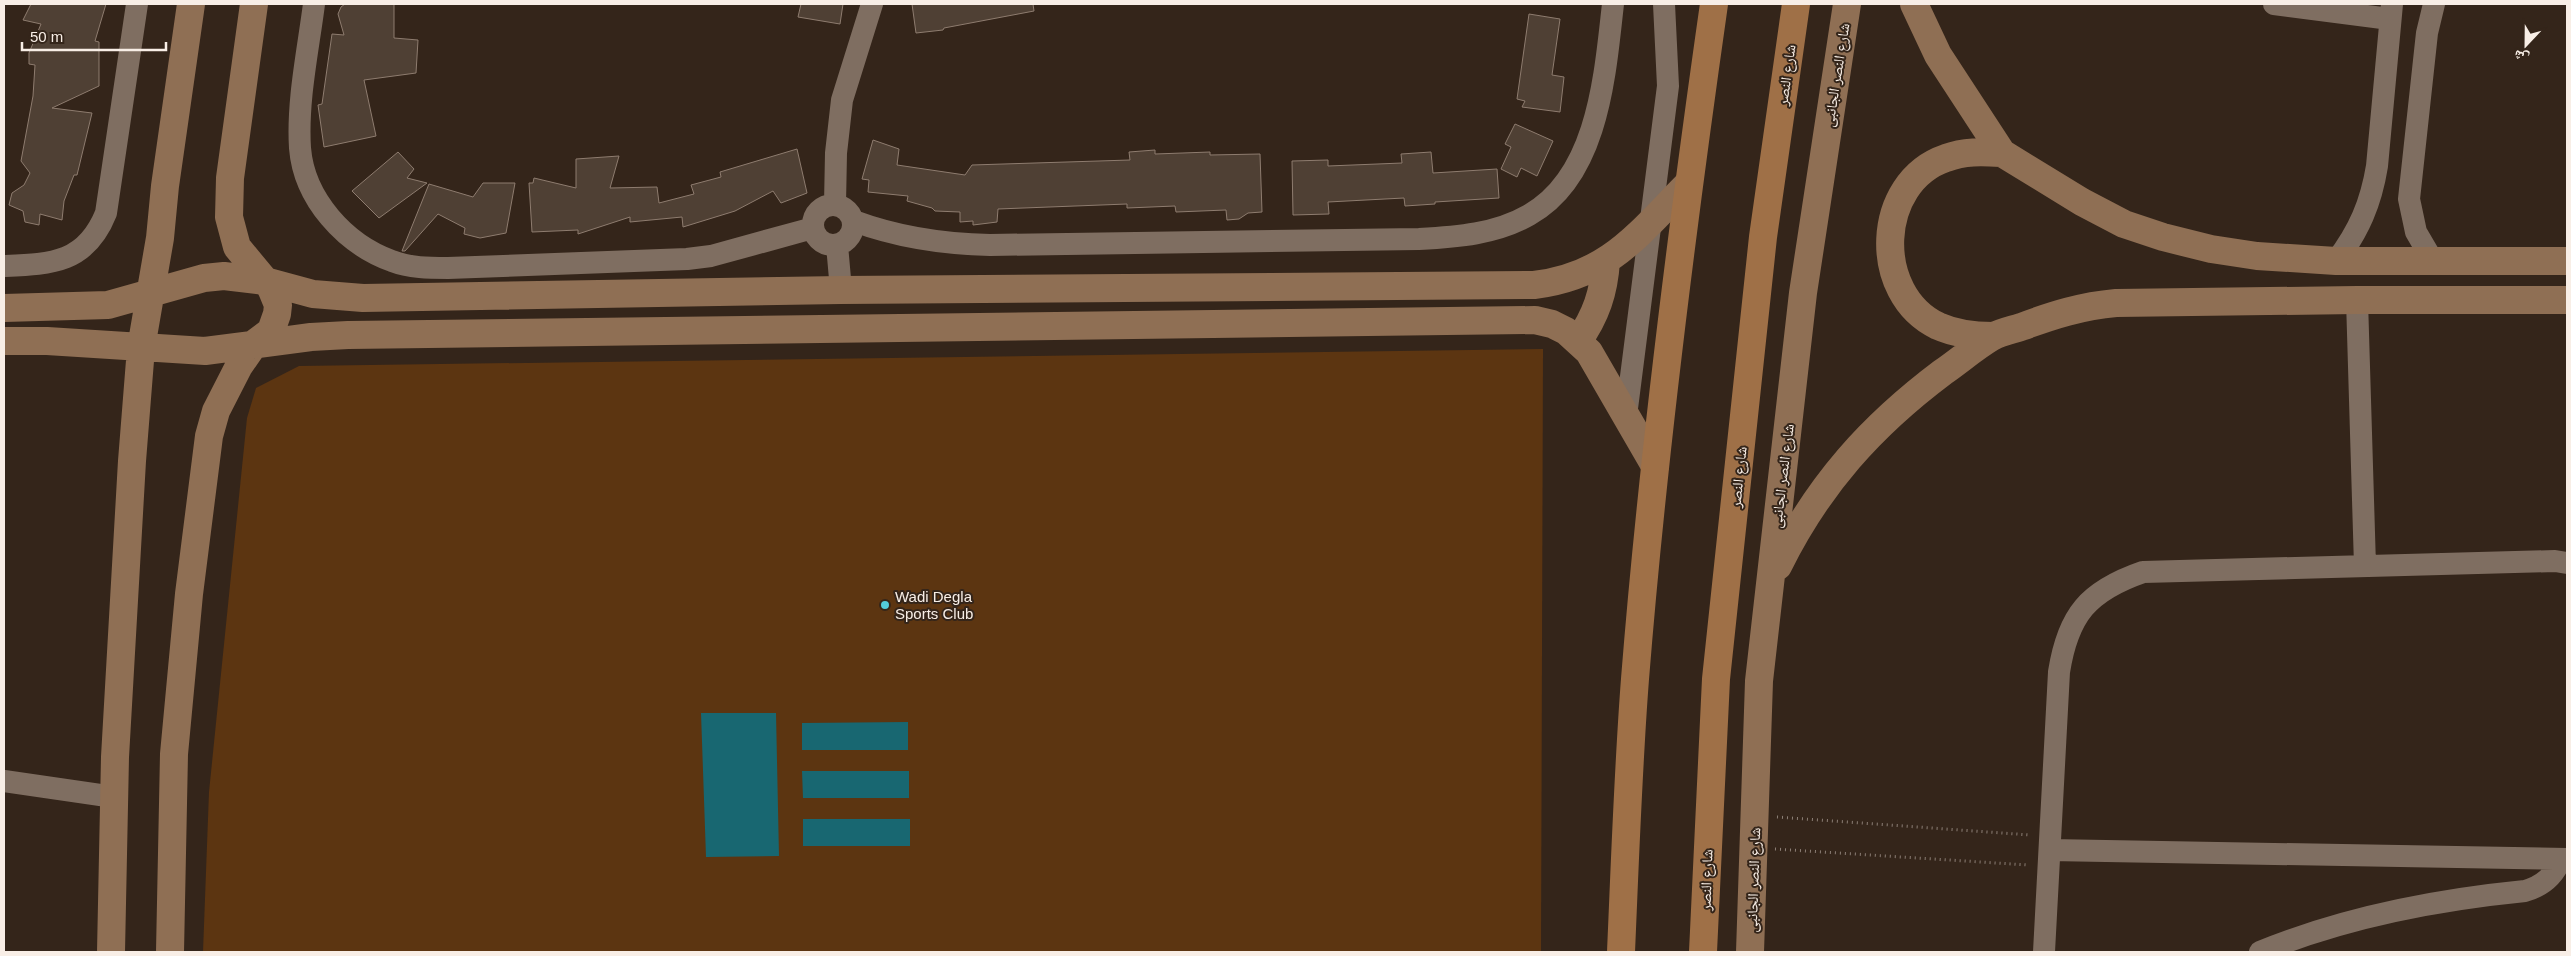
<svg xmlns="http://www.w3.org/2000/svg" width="2571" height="956" font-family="Helvetica,'Noto Naskh Arabic',sans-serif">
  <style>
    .green { fill: #5c3511 }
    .water { fill: #186771 }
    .building { fill: #4f4034; stroke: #8e7c6f }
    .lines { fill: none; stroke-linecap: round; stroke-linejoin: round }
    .path { stroke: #8c7f76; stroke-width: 3; stroke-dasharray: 1 4; stroke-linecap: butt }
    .street { stroke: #7f6e61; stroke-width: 22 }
    .secondary { stroke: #8f6f54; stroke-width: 28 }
    .primary { stroke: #9f7047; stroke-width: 28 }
    .poi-dot { fill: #53cbda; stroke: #34251a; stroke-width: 2 }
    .labels { text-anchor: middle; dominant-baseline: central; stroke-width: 4; stroke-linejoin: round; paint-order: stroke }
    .street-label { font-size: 15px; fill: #f8eee6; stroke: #34251a }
    .poi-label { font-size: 15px; fill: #f8eee6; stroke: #34251a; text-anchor: start }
  </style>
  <rect width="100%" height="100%" fill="#34251a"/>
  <path class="green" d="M1543,349L1541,952H203L209,792L247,418L256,388L299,366Z"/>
  <path class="water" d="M701,713H776L779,856L706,857Z
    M908,722V750H802V723Z
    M802,771H909V798H803Z
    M803,819H910V846H803Z"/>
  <path class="building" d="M31,4H106L95,41L99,42V86L52,108L92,113L77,175H74L64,201L62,220L40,214L39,225L25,222L23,211L9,205L12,193L24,185L30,173L21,161L33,96L35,65L29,64V53L41,24L23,20Z
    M345,4H394V38L418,40L416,73L364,80L376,136L324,147L318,105L322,104L332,34L344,35L338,14L341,7Z
    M801,4H843L840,24L798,17Z
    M912,4H1033L1034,11L944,28L943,30L916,33Z
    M1529,14L1560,19L1552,75L1564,77L1560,112L1522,107L1525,101L1517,99Z
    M1515,124L1553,141L1537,176L1521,168L1517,177L1501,169L1511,147L1505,144Z
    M873,140L899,149L897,165L965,175L972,165L1130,160L1129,152L1155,150V154L1210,152V155L1260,154L1262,212L1248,213L1239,219L1227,220L1226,210L1176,212L1175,206L1127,208V204L998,209L997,222L973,225V221L960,222V212L935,211L932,208L907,201L908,196L868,192L869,180L862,179Z
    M797,149L807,193L781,203L773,191L735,211L683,227L682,217L630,222V217L578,234V230L532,232L529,183H533L534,178L576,188V159L619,156L610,188L657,187L659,203L694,194L691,185L721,177L720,172Z
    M398,152L414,169L407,178L427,183L379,218L352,191Z
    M1431,152L1433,173L1497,169L1499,198L1435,202V204L1405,206L1404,198L1328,202L1329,214L1293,215L1292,161L1328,160V166L1402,163L1401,154Z
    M483,183H515L506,233L480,238L464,234L465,228L438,214L405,251H402L429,184L473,197Z"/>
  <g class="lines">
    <path class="path" d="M1777,817L2030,835
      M1775,849L2028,865"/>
    <path class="street" d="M314,4C308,51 297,101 300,148C304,199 345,244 392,261C410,268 429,268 448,268L687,259L711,256L813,228
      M2274,4L2390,19
      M835,204L836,153L842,100L872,4
      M813 225a20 20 0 1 1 40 0a20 20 0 1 1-40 0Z
      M854,221C897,237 944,244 990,245L1419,239C1457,237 1496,234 1529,215C1599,176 1605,73 1613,4
      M837,245L841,290
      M2336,261C2359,231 2371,203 2377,166L2392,4
      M2433,261L2416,232L2409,199L2427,33L2434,4
      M4,266C52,264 86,263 106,213L137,4
      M2357,300L2365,566
      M1626,416L1668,86L1664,4
      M4,781L114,797
      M2050,850L2567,859
      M2044,952L2059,672C2068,615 2088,591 2143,572L2555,561L2567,563
      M2260,952C2345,917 2434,900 2525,891C2543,886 2554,876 2561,859"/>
    <path class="secondary" d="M1914,4L1938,55L2002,153L2082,202L2124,224L2163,237L2211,249L2257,256L2336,261H2567
      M4,308L108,305L204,278L224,276L265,281L313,294L363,298L841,290L1534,285C1609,276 1638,234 1688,184
      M1993,336C1974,336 1956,334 1938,326C1871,294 1875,182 1946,158C1965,151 1982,152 2002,153
      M4,341H47L205,351L311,337L348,335L1535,320L1552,324L1566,331L1589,352L1655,466
      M1578,341C1596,316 1604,292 1606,261
      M1778,566C1818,485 1871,426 1943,372C1959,361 1975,347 1992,337C2001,332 2012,330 2021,327C2053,315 2082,306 2116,303L2357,300H2567
      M111,952L115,757L132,461L141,348L160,238L165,186L191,4
      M170,952L174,754L189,594L209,436L216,411L239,366L255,343L271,331L277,314L278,305L271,288L237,247L229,217L230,178L254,4
      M1750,952L1759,681L1803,293L1847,4"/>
    <path class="primary" d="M1621,952C1625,861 1628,770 1635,679C1653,453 1682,228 1714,4
      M1703,952L1716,679L1763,237L1796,4"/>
  </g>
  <circle class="poi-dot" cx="885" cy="605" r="5"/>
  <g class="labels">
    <g class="street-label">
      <text transform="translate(1786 75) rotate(-82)">شارع النصر</text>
      <text transform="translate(1836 75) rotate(-81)">شارع النصر الجانبى</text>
      <text transform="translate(1782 476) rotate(-83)">شارع النصر الجانبى</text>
      <text transform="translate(1738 477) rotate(-84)">شارع النصر</text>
      <text transform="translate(1706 880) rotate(-88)">شارع النصر</text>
      <text transform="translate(1753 880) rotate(-88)">شارع النصر الجانبى</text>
    </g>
    <g class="poi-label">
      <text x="895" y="596">Wadi Degla<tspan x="895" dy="17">Sports Club</tspan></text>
    </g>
  </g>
  <rect width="2571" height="956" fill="none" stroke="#f8eee6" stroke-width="10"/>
  <g transform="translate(2526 45) rotate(202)" stroke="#34251a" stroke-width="4" paint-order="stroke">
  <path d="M0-4L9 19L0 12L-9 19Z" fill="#f8eee6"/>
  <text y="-8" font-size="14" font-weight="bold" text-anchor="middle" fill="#f8eee6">ش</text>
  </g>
  <path d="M22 42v8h144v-8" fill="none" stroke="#f8eee6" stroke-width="2.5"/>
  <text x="30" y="42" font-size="15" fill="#f8eee6" stroke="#34251a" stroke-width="4" paint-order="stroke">50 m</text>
</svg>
